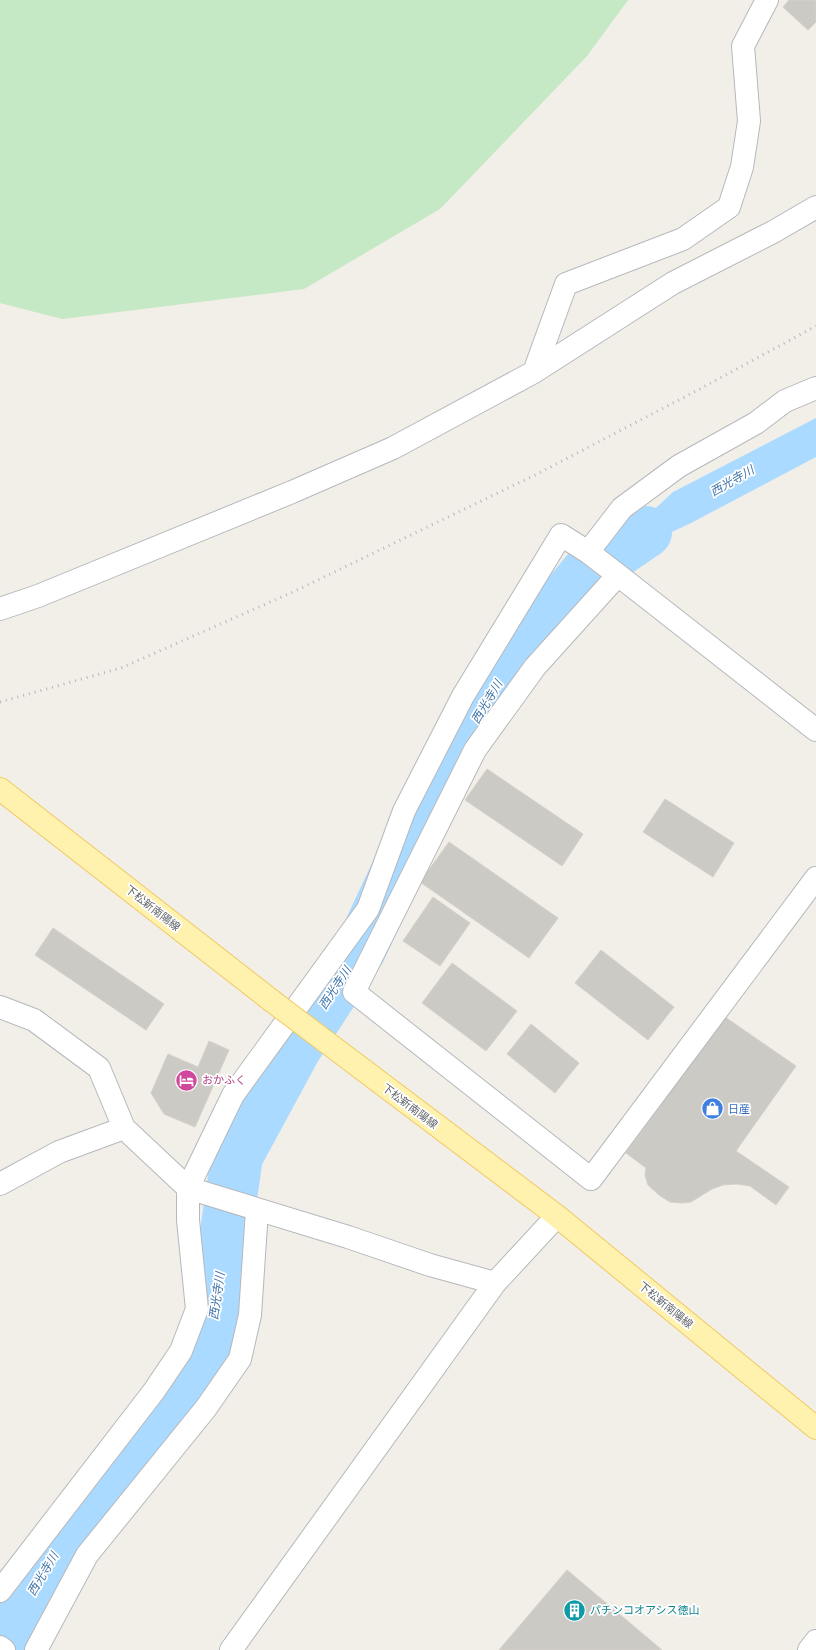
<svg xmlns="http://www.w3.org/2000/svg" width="816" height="1650" font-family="'Space Grotesk','Noto Sans JP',sans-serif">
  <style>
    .green { fill: #c5e8c5 }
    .water { fill: #aadaff }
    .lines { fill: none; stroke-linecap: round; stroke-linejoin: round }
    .river { stroke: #aadaff; stroke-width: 52 }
    .building { fill: #cccac5; stroke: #d6d1c6 }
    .minor-casing { stroke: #b5b8bc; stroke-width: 24 }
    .major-casing { stroke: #f2c960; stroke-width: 24 }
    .minor { stroke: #fff; stroke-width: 22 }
    .major { stroke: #fff2af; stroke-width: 22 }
    .rail { stroke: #b6b7b8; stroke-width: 3; stroke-dasharray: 1 5; stroke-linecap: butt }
    .major-bridge-casing { stroke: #f2c960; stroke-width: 24; stroke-linecap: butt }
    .major-bridge { stroke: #fff2af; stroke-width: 22 }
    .labels { text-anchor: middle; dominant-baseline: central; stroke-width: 3.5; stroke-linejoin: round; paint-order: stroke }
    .street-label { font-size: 11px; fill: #5f6368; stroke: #fff }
    .hotel-label { font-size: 11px; fill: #b23c85; stroke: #fff; text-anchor: start }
    .shop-label { font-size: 11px; fill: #366cbe; stroke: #fff; text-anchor: start }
    .culture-label { font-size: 11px; fill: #0d838f; stroke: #fff; text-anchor: start }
    .water-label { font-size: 12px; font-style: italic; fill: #4174aa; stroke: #fff }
  </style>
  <rect width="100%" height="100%" fill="#f1efe8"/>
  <path class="green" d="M0,0H628L587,56L440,209L304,289L62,319L0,303Z"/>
  <path class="water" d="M816,418V457L691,523L587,572L673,492Z"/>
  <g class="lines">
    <path class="river" d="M0,1647L54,1554L207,1365L237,1156L295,1049L360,950L444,771L510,664L587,572L646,532"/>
  </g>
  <path class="building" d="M789,0H816V22L808,30L783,7Z
    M487,769L583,834L562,866L465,800Z
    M665,799L734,843L713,877L643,832Z
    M449,842L558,918L529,958L420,882Z
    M433,897L470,923L440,966L403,941Z
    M53,928L164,1004L146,1030L35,955Z
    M601,950L674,1007L648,1040L575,983Z
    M452,963L517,1011L486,1051L422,1003Z
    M725,1017L796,1066L736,1151L789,1187L776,1205L750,1186L737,1184L723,1185L712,1189L691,1202L682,1203L670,1202L659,1195L648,1185L645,1175L646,1168L626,1153Z
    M531,1024L579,1063L555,1093L507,1054Z
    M209,1041L229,1050L195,1127L164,1114L151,1093L168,1054L198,1067Z
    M567,1570L662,1650H499Z"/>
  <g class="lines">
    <defs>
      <path id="minor" d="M534,372L566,284L683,239L729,207L742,167L749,121L743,46L767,0
        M588,552L622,508L679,466L756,423L785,401L816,388
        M618,575L535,667L475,750L354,992L591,1179L816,878
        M0,609L38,596L292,492L393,448L534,372L673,283L773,232L816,207
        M0,1007L34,1020L99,1068L124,1128L188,1188L348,1237L430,1265L495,1283
        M0,1184L59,1152L124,1128
        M0,1591L154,1391L181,1351L197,1309L188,1220V1188L233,1095L368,909L404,811L463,696L561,535L588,552L618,575L816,730
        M0,1647L4,1650
        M36,1650L87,1555L206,1408L240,1359L250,1315L257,1210
        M231,1650L495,1283L557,1216
        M809,1650L816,1641"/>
      <path id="major" d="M0,789L272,1001
        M325,1041L557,1216L816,1428"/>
    </defs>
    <use href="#minor" class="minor-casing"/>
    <use href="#major" class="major-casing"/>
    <use href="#minor" class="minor"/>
    <use href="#major" class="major"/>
    <path class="rail" d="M0,702L121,668L293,592L537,474L698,390L816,326"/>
    <defs>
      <path id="major-bridge" d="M272,1001L325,1041"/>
    </defs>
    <use href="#major-bridge" class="major-bridge-casing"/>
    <use href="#major-bridge" class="major-bridge"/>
  </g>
  <defs>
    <symbol id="hotel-disc" viewBox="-11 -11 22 22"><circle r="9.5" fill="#d1479c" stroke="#fff"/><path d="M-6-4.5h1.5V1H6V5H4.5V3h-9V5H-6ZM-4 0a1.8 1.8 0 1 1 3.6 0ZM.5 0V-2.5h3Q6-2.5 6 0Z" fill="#fff"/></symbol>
    <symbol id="shop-disc" viewBox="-11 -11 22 22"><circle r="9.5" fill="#3f7fe0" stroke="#fff"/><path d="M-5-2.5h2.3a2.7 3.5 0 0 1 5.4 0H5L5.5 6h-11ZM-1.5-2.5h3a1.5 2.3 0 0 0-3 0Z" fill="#fff"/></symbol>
    <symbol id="building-disc" viewBox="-11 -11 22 22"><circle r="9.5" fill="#0f9aa8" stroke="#fff"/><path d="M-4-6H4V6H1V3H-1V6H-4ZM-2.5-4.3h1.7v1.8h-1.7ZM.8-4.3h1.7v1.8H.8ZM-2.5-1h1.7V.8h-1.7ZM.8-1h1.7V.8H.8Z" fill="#fff"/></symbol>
  </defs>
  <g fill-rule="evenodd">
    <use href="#hotel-disc" x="174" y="1068" width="25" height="25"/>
    <use href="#shop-disc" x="700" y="1096" width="25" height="25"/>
    <use href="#building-disc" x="562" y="1598" width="25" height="25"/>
  </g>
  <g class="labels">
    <g class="street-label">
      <text transform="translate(153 908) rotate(38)">下松新南陽線</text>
      <text transform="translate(410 1106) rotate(37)">下松新南陽線</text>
      <text transform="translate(666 1305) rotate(39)">下松新南陽線</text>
    </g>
    <g class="hotel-label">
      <text x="202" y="1080">おかふく</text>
    </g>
    <g class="shop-label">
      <text x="728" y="1109">日産</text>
    </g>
    <g class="culture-label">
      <text x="590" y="1610">パチンコオアシス徳山</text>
    </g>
    <g class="water-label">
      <text transform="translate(732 481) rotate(-30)">西光寺川</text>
      <text transform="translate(487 702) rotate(-59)">西光寺川</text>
      <text transform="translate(335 988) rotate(-57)">西光寺川</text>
      <text transform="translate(217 1296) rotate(-82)">西光寺川</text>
      <text transform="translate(43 1574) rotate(-59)">西光寺川</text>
    </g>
  </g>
</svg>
